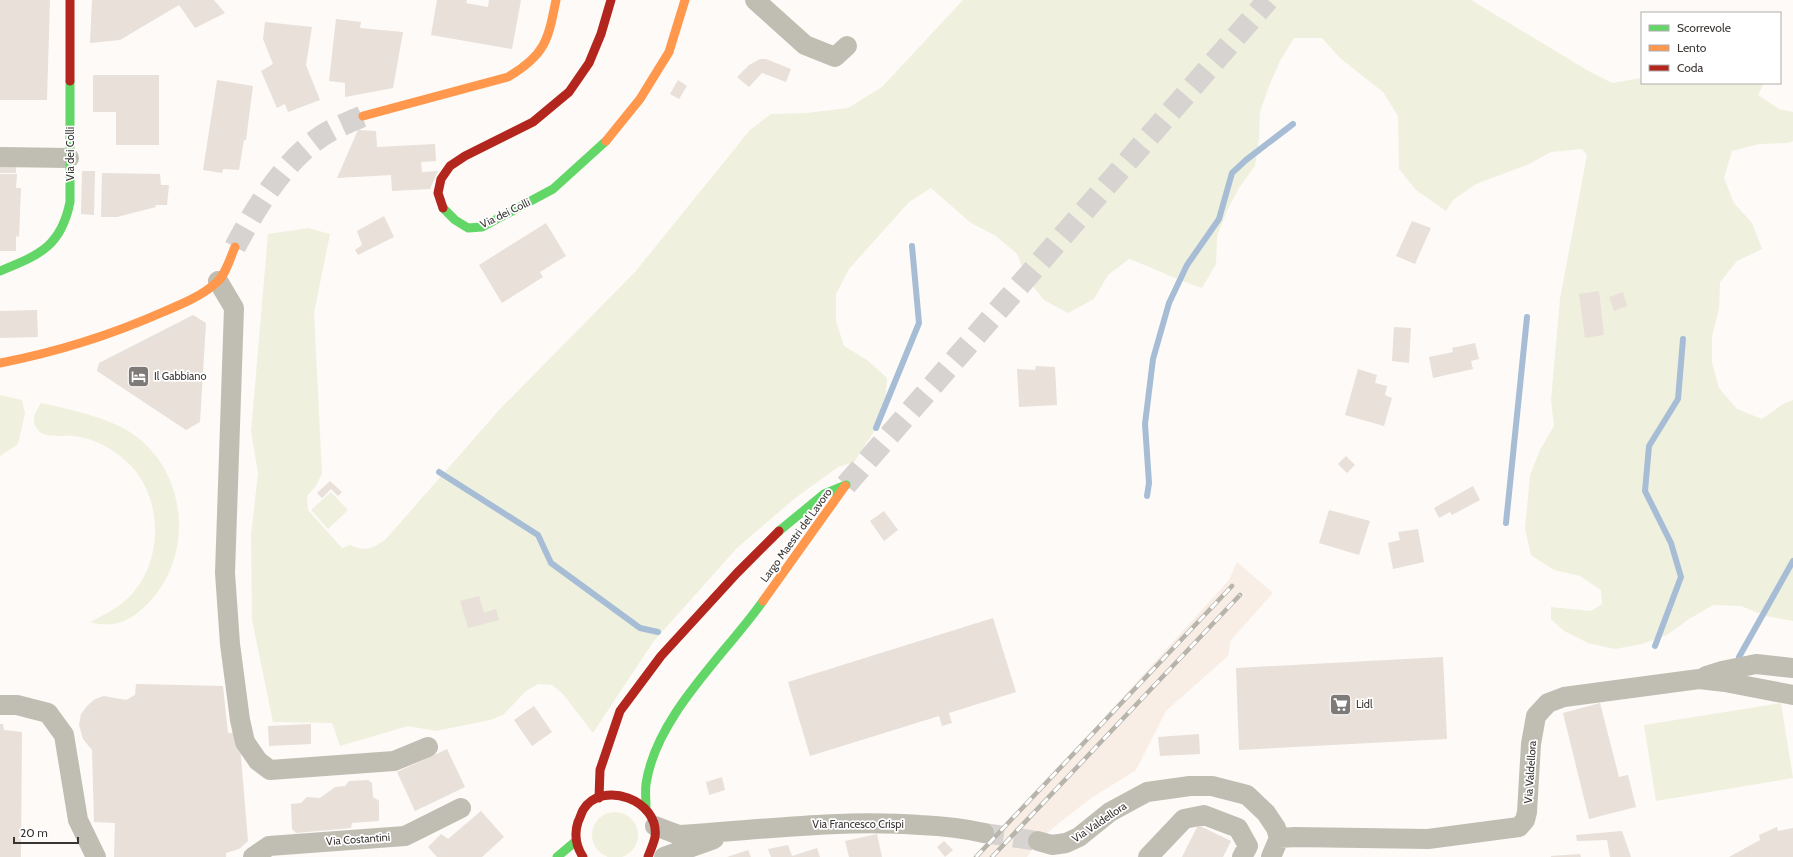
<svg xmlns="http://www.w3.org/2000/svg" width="1793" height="857" font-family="Cabin,sans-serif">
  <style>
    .built { fill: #f8eee6 }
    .green { fill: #eff1de }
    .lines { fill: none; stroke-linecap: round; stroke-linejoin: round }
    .stream { stroke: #a6bdd5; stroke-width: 6 }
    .building { fill: #e8e0d9 }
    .street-tunnel { stroke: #d6d3d0; stroke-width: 20; stroke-dasharray: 20 10; stroke-linecap: butt }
    .secondary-tunnel { stroke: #d6d3d0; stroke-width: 22; stroke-dasharray: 22 11; stroke-linecap: butt }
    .street { stroke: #c0bdb3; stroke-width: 20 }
    .fast { stroke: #63d668; stroke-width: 9 }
    .slow { stroke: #ff974d; stroke-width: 9 }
    .jam { stroke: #b3261e; stroke-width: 9 }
    .rail-casing { stroke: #b7b4ac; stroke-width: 4.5 }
    .rail { stroke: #fff; stroke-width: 3; stroke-dasharray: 9; stroke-linecap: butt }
    .labels { text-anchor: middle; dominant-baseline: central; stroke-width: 3.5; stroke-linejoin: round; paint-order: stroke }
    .street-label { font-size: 11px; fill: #393533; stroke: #fff }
    .poi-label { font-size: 11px; fill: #393533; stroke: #fff; text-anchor: start }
  </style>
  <rect width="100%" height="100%" fill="#fdfaf7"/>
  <path class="built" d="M1237,562L1273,593L1231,640L1228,656L1166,711L1136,770L1090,799L1059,823L1038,841L1027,857H978L1229,580Z"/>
  <path class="green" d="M963,0H1471L1592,73L1612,83L1642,78V83H1764L1758,95L1779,109L1793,112V141L1787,143L1759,144L1732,151L1724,178L1734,203L1752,223L1762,249L1737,261L1720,282L1719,309L1712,336V363L1719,388L1737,409L1762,419L1783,404L1793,400V621L1766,616L1741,606L1713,605L1689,619L1667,635L1642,644L1615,649L1588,643L1564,631L1551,619V607L1591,611L1602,604L1601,590L1580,576L1554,570L1531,555L1525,529L1530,475L1540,450L1554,426L1551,400L1560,299L1587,155L1582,149L1551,152L1527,165L1476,184L1453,200L1446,211L1416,190L1399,169L1398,116L1383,92L1340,58L1322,38H1294L1280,61L1269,86L1260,112L1259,139L1255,166L1239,188L1227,211L1217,236L1216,264L1202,288C1177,280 1154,268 1129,259L1108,275L1094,299L1068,313L1044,300L1027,279L1017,254L996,236L971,223L931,188L909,202L849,269L836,294V321L844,346L867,360L887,378L885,405L875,430L854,462L838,467L794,499L737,548L653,642L593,733L563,694L552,685L538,684L526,691L503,715L490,720L436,731L408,726L340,746L332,723L273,722L252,620L251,535L258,473L251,432L268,234L308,228L330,234L314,313L322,473L316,486L307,496L308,510L342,548L350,545C366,552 372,549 386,539L500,409L635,272L750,130L771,114L807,113L848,108L882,87Z
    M0,395L22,400L25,413L18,444L0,456Z
    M41,403C71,410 104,416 130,432C190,471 196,562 142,609C127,623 110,628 90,622C102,616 116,609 126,600C161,568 164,510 137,473C123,454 97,438 73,436C64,435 48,438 40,432C29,423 35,413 41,403Z
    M331,492L348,510L328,529L311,510Z
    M1781,703L1793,778L1656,801L1644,725Z
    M592 835a23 23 0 1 1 46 0a23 23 0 1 1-46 0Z"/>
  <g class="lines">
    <path class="stream" d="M876,428L919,323L912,246
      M439,472L538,535L551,563L640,628L658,632
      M1147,496L1149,483L1145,424L1153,359L1169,303L1187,265L1219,219L1232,173L1246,160L1293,124
      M1506,523L1527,317
      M1655,646L1681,577L1671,543L1645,491L1649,446L1678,399L1683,339
      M1739,657L1793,561"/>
  </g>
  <path class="building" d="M0,0H50L47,100H0Z
    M92,0H214L225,13L195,28L179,5L120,40L90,43Z
    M437,0H467L466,3L488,7L489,0H521L512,49L431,35Z
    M336,19L361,22L360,28L403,32L393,88L345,97V83L329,81Z
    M265,22L312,27L306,65L320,100L288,112L285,104L277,108L261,71L273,64L263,39Z
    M760,59H766L791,69L786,82L762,73L749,87L737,77L749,65Z
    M93,75H159V145H116V112H93Z
    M217,80L253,86L246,140H244L239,170L223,169L222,173L203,170Z
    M678,80L687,86L679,99L670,94Z
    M358,130L376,131L377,147L435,144L436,161L421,162L422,172L438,171L430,189L392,191L391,175L337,178Z
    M0,166L16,167V173H0Z
    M82,171H95L94,215L81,214Z
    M102,173L160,174L161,185H169L167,205H155L156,207L117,217H101Z
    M0,174H17L16,188H21L19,237L16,236V251H0Z
    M384,216L394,237L358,255L355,250L362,245L357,231Z
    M1412,221L1431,228L1415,264L1396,256Z
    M546,223L566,256L540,272L543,277L502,303L479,265Z
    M1599,291L1604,335L1585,338L1579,294Z
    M1623,292L1627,306L1614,311L1609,297Z
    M37,310L38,337L0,338V311Z
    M193,315L206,323L200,422L186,430L97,371L99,363Z
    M1394,327L1411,328L1409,363L1392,361Z
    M1475,343L1479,359L1471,361L1473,369L1433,378L1429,357L1453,352L1452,348Z
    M1036,366L1055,367L1057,405L1019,407L1017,369L1035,370Z
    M1358,369L1377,375L1375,383L1387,386L1385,395L1392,398L1384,426L1345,415Z
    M1346,456L1355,465L1347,473L1338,464Z
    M330,481L342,492L338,496L331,489L322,498L317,493Z
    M1473,486L1480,500L1452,515L1450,512L1439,518L1434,508Z
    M1329,510L1370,521L1359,555L1319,543Z
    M884,511L898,530L884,541L870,521Z
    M1418,529L1424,562L1393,569L1388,543L1400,540L1398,532Z
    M479,596L484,613L496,609L499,620L468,628L460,601Z
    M993,618L1016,692L949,713L952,723L942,726L939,716L810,756L788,682Z
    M1443,657L1447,739L1239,750L1236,668Z
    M136,684L223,686L228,733H239L248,841L239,849L226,853V857H114L115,823L94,822L92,750L83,739L79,725L81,714L87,706L95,699L104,696L126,700L135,695Z
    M1600,703L1619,777L1628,775L1636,807L1589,819L1563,713Z
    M534,706L552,732L532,746L514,720Z
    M0,724H3L4,730L22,732L21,857H0Z
    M311,724V744L269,746L268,726Z
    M1199,734L1200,754L1160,756L1158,737Z
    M447,749L465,787L415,811L397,772Z
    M722,777L725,790L709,795L706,782Z
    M368,780L372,783L373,797L379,801V821L352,823L351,828L296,833L292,829L291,804L301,803L307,797L320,798L335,787L345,786L349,781Z
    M481,811L504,837L482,857H437L428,847L441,834L448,839Z
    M1198,825L1231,841L1223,857H1182Z
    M1777,827L1778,831L1793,828V857H1729L1760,840L1759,835Z
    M1622,831L1631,857H1610L1607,840L1577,841L1576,835Z
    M877,834L882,857H849L845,841Z
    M944,841L953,850L945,857L937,847Z
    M788,845L792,856L817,848L820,857H771L768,849Z
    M748,850L751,857H727Z
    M1580,854L1581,857H1551V856Z"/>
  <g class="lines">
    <path class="street-tunnel" d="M984,833L1038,841"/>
    <path class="secondary-tunnel" d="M235,247C255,209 281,166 316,140C330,129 347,123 363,116
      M846,485L1268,0"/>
    <path class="street" d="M755,0L805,45L835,57L847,46
      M0,157L69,158
      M218,281L234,308L225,573L230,644L240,720L245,742L258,761L270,770L394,761L428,747
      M1706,676L1722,671L1756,664L1793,668
      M0,705H17L48,713L64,735L78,820L96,857
      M655,826L679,835C760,830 839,819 920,825C942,826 963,828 984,833
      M1279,838L1295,837L1428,839L1519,827L1525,820L1527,812L1531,744L1536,716L1548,703L1564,697L1699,679L1725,682L1793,695
      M1038,841L1052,845L1066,843L1079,837L1110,812L1147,792L1190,786H1212L1247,795L1266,813L1276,828L1279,838L1271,857
      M253,857L269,846L405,836L461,808
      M664,857L714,839
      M1148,857L1184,819L1204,815L1238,828L1248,846L1242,857"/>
    <path class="fast" d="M443,208L455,220L468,228L482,227L553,189L606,141
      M0,271C39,255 61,247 70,202V81
      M779,531L824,494L846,485
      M646,808C646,800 645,791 646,784C656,716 724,656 763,601
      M557,857L576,841"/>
    <path class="slow" d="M363,116L508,77C545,55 548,41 556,0
      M606,141L640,99L669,52L685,0
      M0,363C57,352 111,335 163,312C182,304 202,296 217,282C226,274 230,258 235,247
      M763,601L845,486"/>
    <path class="jam" d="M70,0V81
      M443,208L438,193L441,179L450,166L465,156L533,122L569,92L589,63L601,34L611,0
      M599,798L600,770L620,711L661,656L737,573L779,531
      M583,857C576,846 574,834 578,822C580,818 581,814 583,810C602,779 660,800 655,837C654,843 650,851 648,857"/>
    <defs>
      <path id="rail" d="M976,857L1232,586
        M992,857L1240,595"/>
    </defs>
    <use href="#rail" class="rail-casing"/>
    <use href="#rail" class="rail"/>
  </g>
  <defs>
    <symbol id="hotel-square" viewBox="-11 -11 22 22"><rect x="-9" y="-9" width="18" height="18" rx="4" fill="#7e7a78" stroke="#fff"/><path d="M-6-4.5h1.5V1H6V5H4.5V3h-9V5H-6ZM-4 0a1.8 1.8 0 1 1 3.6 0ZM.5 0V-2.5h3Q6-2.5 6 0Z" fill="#fff"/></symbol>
    <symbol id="supermarket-square" viewBox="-11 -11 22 22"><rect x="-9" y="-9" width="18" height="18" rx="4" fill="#7e7a78" stroke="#fff"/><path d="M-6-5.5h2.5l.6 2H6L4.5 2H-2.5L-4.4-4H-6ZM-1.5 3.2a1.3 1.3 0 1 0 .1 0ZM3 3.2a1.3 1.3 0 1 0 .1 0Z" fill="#fff"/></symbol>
  </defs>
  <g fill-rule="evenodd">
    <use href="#hotel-square" x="126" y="364" width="25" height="25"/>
    <use href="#supermarket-square" x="1328" y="692" width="25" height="25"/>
  </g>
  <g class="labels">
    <g class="street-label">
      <text transform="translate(70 154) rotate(-90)">Via dei Colli</text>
      <text transform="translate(505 213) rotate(-26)">Via dei Colli</text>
      <text transform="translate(796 535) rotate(-54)">Largo Maestri del Lavoro</text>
      <text transform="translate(1530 772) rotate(-86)">Via Valdellora</text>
      <text transform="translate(1099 822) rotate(-34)">Via Valdellora</text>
      <text x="858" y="824">Via Francesco Crispi</text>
      <text transform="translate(358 839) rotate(-4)">Via Costantini</text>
    </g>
    <g class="poi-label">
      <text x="154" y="376">Il Gabbiano</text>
      <text x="1356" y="704">Lidl</text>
    </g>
  </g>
  <rect x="1641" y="12" width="140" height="72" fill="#ffffff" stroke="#b0aead"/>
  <rect x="1649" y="25" width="20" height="6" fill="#63d668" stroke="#b0aead"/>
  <text x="1677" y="32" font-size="12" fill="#393533">Scorrevole</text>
  <rect x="1649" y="45" width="20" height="6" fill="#ff974d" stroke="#b0aead"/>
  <text x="1677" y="52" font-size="12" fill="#393533">Lento</text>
  <rect x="1649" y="65" width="20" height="6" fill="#b3261e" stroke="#b0aead"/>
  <text x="1677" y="72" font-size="12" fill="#393533">Coda</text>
  <path d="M14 837v6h64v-6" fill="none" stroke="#393533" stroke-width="2"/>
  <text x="20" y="837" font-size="12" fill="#393533" stroke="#ffffff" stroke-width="3" paint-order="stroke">20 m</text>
</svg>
